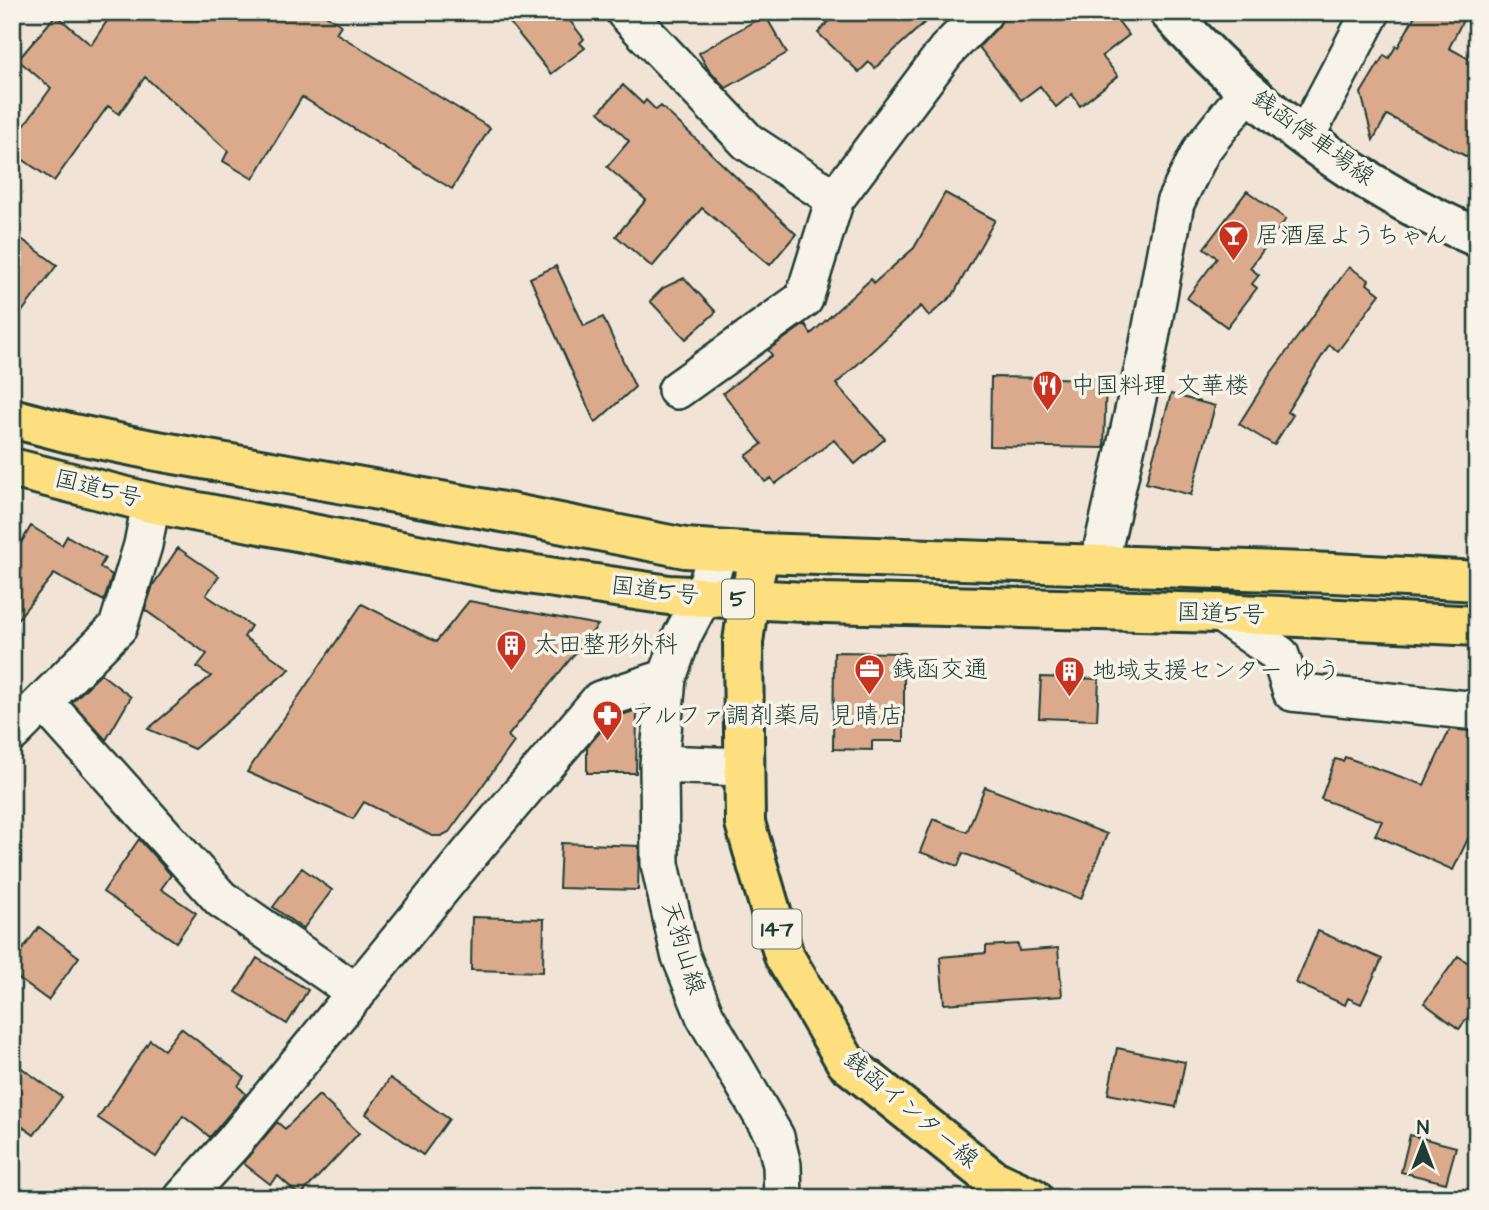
<svg xmlns="http://www.w3.org/2000/svg" width="1489" height="1210" font-family="'Architects Daughter','Klee One',sans-serif">
  <style>
    .building { fill: #dbaa8d; stroke: #1f3d34; stroke-width: 2 }
    .lines { fill: none; stroke-linecap: round; stroke-linejoin: round }
    .minor-casing { stroke: #1f3d34; stroke-width: 42 }
    .secondary-casing { stroke: #1f3d34; stroke-width: 44 }
    .primary-casing { stroke: #1f3d34; stroke-width: 44 }
    .trunk-casing { stroke: #1f3d34; stroke-width: 44 }
    .minor { stroke: #f7f3e8; stroke-width: 37 }
    .secondary { stroke: #f7f3e8; stroke-width: 38 }
    .primary { stroke: #fddf80; stroke-width: 38 }
    .trunk { stroke: #fddf80; stroke-width: 38 }
    .labels { text-anchor: middle; dominant-baseline: central; stroke-width: 7; stroke-linejoin: round; paint-order: stroke }
    .shield { fill: #f7f3e8; stroke: #60746a; stroke-width: 2 }
    .shield-label { font-size: 23px; font-weight: bold; fill: #1f3d34 }
    .street-label { font-size: 24px; fill: #1f3d34; stroke: #f7f3e8 }
    .poi-label { font-size: 24px; fill: #1f3d34; stroke: #f7f3e8; text-anchor: start }
  </style>
  <rect width="100%" height="100%" fill="#f1e4d6"/>
  <filter id="ink" filterUnits="userSpaceOnUse"><feTurbulence type="fractalNoise" baseFrequency=".0143" numOctaves="2"/><feDisplacementMap in="SourceGraphic" scale="14" xChannelSelector="R" yChannelSelector="G"/><feConvolveMatrix kernelMatrix="1 2 1 2 8 2 1 2 1" color-interpolation-filters="sRGB"/></filter>
  <g filter="url(#ink)">
    <path class="building" d="M113,12H321L341,25L336,33L490,128L452,189L302,97L253,179L223,161L228,151L145,77L119,114L108,106L54,181L12,152V142L51,88L18,60L56,15L91,45Z
      M501,12H563L584,39L580,43L585,48L551,74Z
      M837,12H936L875,68L869,62L859,72L818,33Z
      M1004,12H1111L1129,35L1102,56L1118,76L1080,106L1072,94L1056,107L1040,86L1021,100L979,47L999,26Z
      M1417,12H1467L1449,48L1477,63V162L1387,115L1373,140L1361,93L1384,55L1389,58L1396,46L1398,47Z
      M765,15L787,53L726,88L708,69L699,53Z
      M623,85L643,104L646,100L656,110L661,106L796,234L770,265L702,208L652,267L616,236L646,200L607,167L629,141L599,112Z
      M1247,191L1286,219L1250,268L1259,275L1252,284L1257,288L1227,327L1187,298L1217,258L1204,248Z
      M945,193L995,220L953,295L929,316L921,306L836,384L885,439L855,464L834,440L775,484L771,478L765,482L746,456L762,444L723,393L772,355L768,350L805,324L811,334L871,279L874,283L914,248Z
      M12,232L57,265L12,325Z
      M556,266L584,326L603,317L635,387L595,423L530,278Z
      M1349,267L1369,280L1367,284L1380,294L1338,351L1329,345L1287,412L1293,415L1274,445L1239,424L1271,373Z
      M684,278L716,312L686,339L650,301L663,288Z
      M991,377L1106,379L1104,448L990,446Z
      M1171,394L1215,406L1191,495L1146,483Z
      M31,526L62,545L67,536L105,558L100,567L112,575L104,601L54,574L12,626V558Z
      M178,548L219,576L206,595L251,626L244,637L290,669L194,749L148,729L211,676L197,667L207,654L145,610L153,585Z
      M469,601L598,625L508,736L514,742L449,832L441,836H432L364,802L353,819L247,772L362,604L436,642Z
      M834,652L904,653V741H872V750L833,749Z
      M101,674L131,697L106,740L72,702Z
      M1041,677L1099,679L1097,720L1039,718Z
      M637,710L636,773H587V747L612,718Z
      M1450,729L1477,732V820L1453,870L1375,835L1382,821L1321,799L1335,759L1343,761L1345,757L1424,785Z
      M985,787L1107,834L1081,899L963,853L958,866L920,852L933,819L967,832Z
      M139,839L171,875L161,889L196,913L176,942L103,892Z
      M561,843L639,846L638,890L559,888Z
      M302,868L332,890L303,929L273,907Z
      M472,917L544,919L543,972L471,970Z
      M39,927L79,957L48,1000L12,974V964Z
      M1318,931L1382,959L1361,1004L1348,998L1345,1005L1296,983Z
      M1018,944L1019,951L1058,948L1062,996L944,1004L940,957L986,953V946Z
      M1458,956L1477,969V1005L1459,1029L1424,1003Z
      M257,958L308,990L287,1024L236,992Z
      M181,1028L244,1077L238,1086L246,1094L210,1137L183,1116L156,1157L98,1118L150,1040L164,1050Z
      M1117,1048L1185,1062L1176,1107L1108,1094Z
      M12,1061L62,1097L34,1135L12,1119Z
      M390,1078L449,1119L423,1155L366,1114Z
      M319,1095L359,1133L300,1196L278,1176L270,1184L243,1163L277,1122L285,1129Z
      M1410,1135L1456,1147L1446,1183L1401,1172Z"/>
    <g class="lines">
      <defs>
        <path id="minor" d="M625,12L748,142L835,199
          M1305,137L1371,12
          M677,390L804,299L835,199L946,51L984,12
          M719,551L702,598L682,636L667,678L659,764L660,864L680,954L705,1016L775,1137L782,1165L783,1198
          M1099,565L1147,354L1175,203L1202,149L1247,92
          M1220,613L1280,655L1292,692L1477,711
          M44,702L221,899L357,993
          M12,733L118,627L143,545L151,503
          M659,764L744,767
          M183,1198L233,1143L471,852L600,700L667,678"/>
        <path id="secondary" d="M1169,12C1253,107 1359,187 1477,237"/>
        <path id="primary" d="M760,553L749,599L743,642L745,823L784,956L846,1062L994,1180L1033,1198"/>
        <path id="trunk" d="M12,418L69,433L152,450L514,514L685,548L760,553L1334,573L1477,581
          M12,468L151,503L495,569L669,595L824,603L1220,613L1477,626"/>
      </defs>
      <use href="#minor" class="minor-casing"/>
      <use href="#secondary" class="secondary-casing"/>
      <use href="#primary" class="primary-casing"/>
      <use href="#trunk" class="trunk-casing"/>
      <use href="#minor" class="minor"/>
      <use href="#secondary" class="secondary"/>
      <use href="#primary" class="primary"/>
      <use href="#trunk" class="trunk"/>
    </g>
  </g>
  <defs>
    <symbol id="bar-pin" viewBox="-11 -11 22 30"><path d="M0 17L-7.5 6A9.5 9.5 0 1 1 7.5 6Z" fill="#c8321e" stroke="#f7f3e8"/><path d="M-6-5H6L.8 .8V4.5H3.5V6h-7V4.5H-.8V.8Z" fill="#fff"/></symbol>
    <symbol id="restaurant-pin" viewBox="-11 -11 22 30"><path d="M0 17L-7.5 6A9.5 9.5 0 1 1 7.5 6Z" fill="#c8321e" stroke="#f7f3e8"/><path d="M-5-6h1v4h1v-4h1v4h1v-4h1v5L-1.5 .5V6h-2V.5L-5-1ZM5-6V6H3V1.5H1.5Q1.5-4 5-6Z" fill="#fff"/></symbol>
    <symbol id="building-pin" viewBox="-11 -11 22 30"><path d="M0 17L-7.5 6A9.5 9.5 0 1 1 7.5 6Z" fill="#c8321e" stroke="#f7f3e8"/><path d="M-4-6H4V6H1V3H-1V6H-4ZM-2.5-4.3h1.7v1.8h-1.7ZM.8-4.3h1.7v1.8H.8ZM-2.5-1h1.7V.8h-1.7ZM.8-1h1.7V.8H.8Z" fill="#fff"/></symbol>
    <symbol id="office-pin" viewBox="-11 -11 22 30"><path d="M0 17L-7.5 6A9.5 9.5 0 1 1 7.5 6Z" fill="#c8321e" stroke="#f7f3e8"/><path d="M-6-3h4V-5.5h4V-3h4V5H-6ZM-1-4.5V-3h2v-1.5ZM-6 0V1H6V0Z" fill="#fff"/></symbol>
    <symbol id="pharmacy-pin" viewBox="-11 -11 22 30"><path d="M0 17L-7.5 6A9.5 9.5 0 1 1 7.5 6Z" fill="#c8321e" stroke="#f7f3e8"/><path d="M-2-6h4v4h4v4h-4v4h-4v-4h-4v-4h4Z" fill="#fff"/></symbol>
  </defs>
  <g fill-rule="evenodd">
    <use href="#bar-pin" x="1216" y="218" width="35" height="47"/>
    <use href="#restaurant-pin" x="1030" y="368" width="35" height="47"/>
    <use href="#building-pin" x="494" y="628" width="35" height="47"/>
    <use href="#office-pin" x="852" y="652" width="35" height="47"/>
    <use href="#building-pin" x="1052" y="654" width="35" height="47"/>
    <use href="#pharmacy-pin" x="590" y="698" width="35" height="47"/>
  </g>
  <g class="labels">
    <g class="shield">
      <rect x="722" y="579.5" width="32" height="39" rx="5"/>
      <rect x="752.5" y="909.5" width="49" height="39" rx="5"/>
    </g>
    <g class="shield-label">
      <text x="738" y="599">5</text>
      <text x="777" y="929">147</text>
    </g>
    <g class="street-label">
      <text transform="translate(1313 138) rotate(36)">銭函停車場線</text>
      <text transform="translate(98 489) rotate(14)">国道5号</text>
      <text transform="translate(655 591) rotate(7)">国道5号</text>
      <text transform="translate(1221 614) rotate(2)">国道5号</text>
      <text transform="translate(683 948) rotate(73)">天狗山線</text>
      <text transform="translate(911 1110) rotate(40)">銭函インター線</text>
    </g>
    <g class="poi-label">
      <text x="1256" y="236">居酒屋ようちゃん</text>
      <text x="1071" y="386">中国料理 文華楼</text>
      <text x="534" y="645">太田整形外科</text>
      <text x="892" y="670">銭函交通</text>
      <text x="1092" y="671">地域支援センター ゆう</text>
      <text x="631" y="716">アルファ調剤薬局 見晴店</text>
    </g>
  </g>
  <rect width="1489" height="1210" fill="none" stroke="#f7f3e8" stroke-width="42"/>
  <rect x="21" y="21" width="1447" height="1168" fill="none" stroke="#1f3d34" stroke-width="2.5" filter="url(#ink)"/>
  <g transform="translate(1423 1144)" stroke="#f7f3e8" stroke-width="5" paint-order="stroke">
  <path d="M0-5L12 26L0 18L-12 26Z" fill="#1f3d34"/>
  <text y="-10" font-size="19" font-weight="bold" text-anchor="middle" fill="#1f3d34">N</text>
  </g>
</svg>
